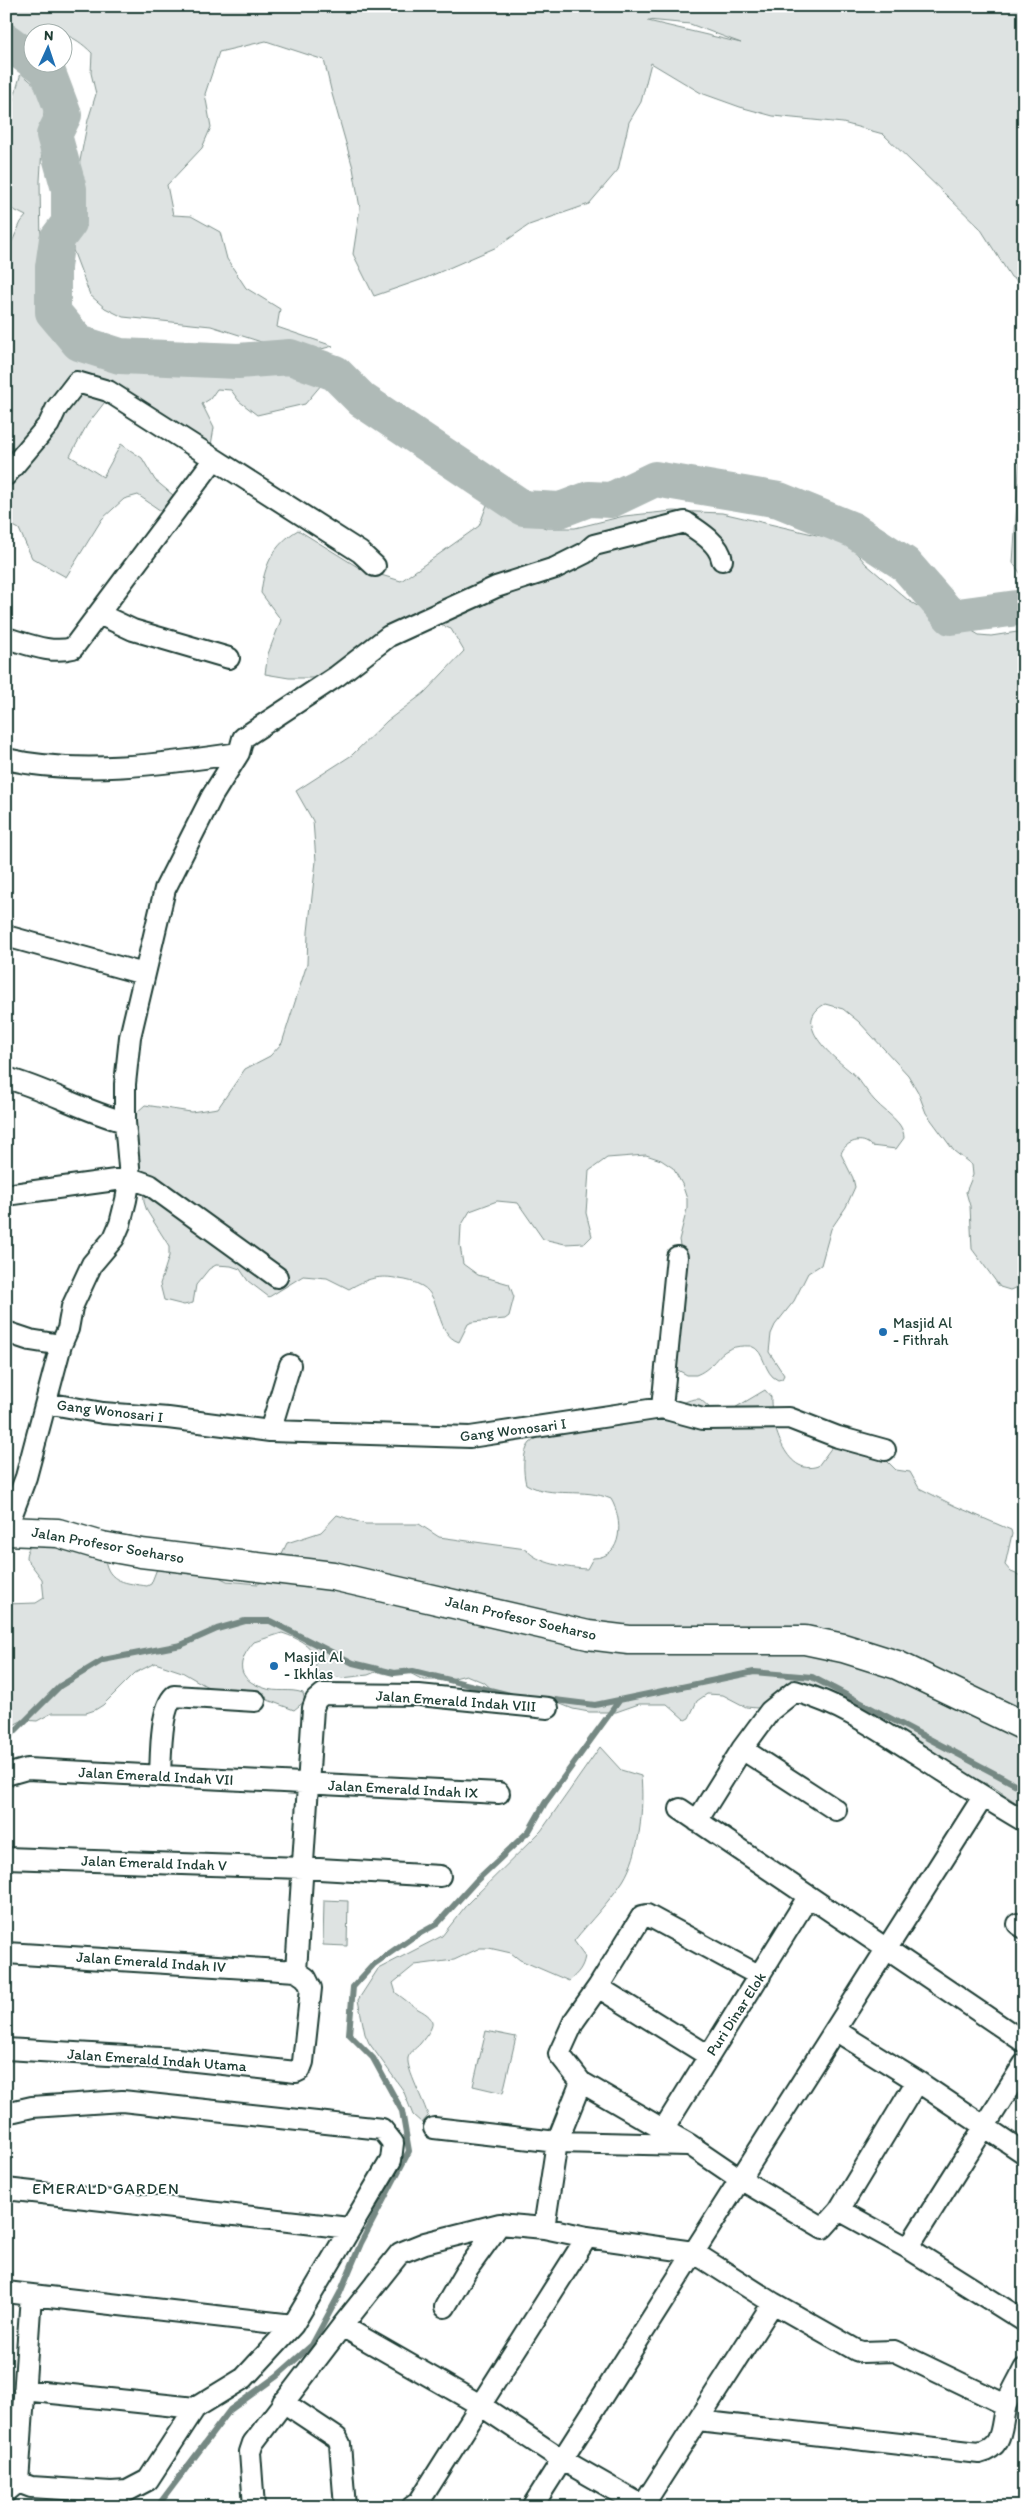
<svg xmlns="http://www.w3.org/2000/svg" width="1030" height="2513" font-family="Itim,sans-serif">
  <style>
    .green { fill: #dee3e2; stroke: #7e908b; fill-rule: evenodd }
    .lines { fill: none; stroke-linecap: round; stroke-linejoin: round }
    .stream { stroke: #758883; stroke-width: 6 }
    .river { stroke: #afbab7; stroke-width: 36 }
    .minor-casing { stroke: #1f3d34; stroke-width: 24 }
    .primary-casing { stroke: #1f3d34; stroke-width: 31 }
    .minor { stroke: #fff; stroke-width: 20 }
    .primary { stroke: #fff; stroke-width: 28 }
    .poi-dot { fill: #1f6fb2; stroke: #fff; stroke-width: 2 }
    .labels { text-anchor: middle; dominant-baseline: central; stroke-width: 4; stroke-linejoin: round; paint-order: stroke }
    .poi-label { font-size: 15px; fill: #1f3d34; stroke: #fff; text-anchor: start }
    .street-label { font-size: 15px; fill: #1f3d34; stroke: #fff }
    .neighbourhood-label { font-size: 16px; letter-spacing: 1px; fill: #1f3d34; stroke: #fff }
  </style>
  <rect width="100%" height="100%" fill="#fff"/>
  <filter id="ink" filterUnits="userSpaceOnUse"><feTurbulence type="fractalNoise" baseFrequency=".02" numOctaves="2"/><feDisplacementMap in="SourceGraphic" scale="10" xChannelSelector="R" yChannelSelector="G"/><feConvolveMatrix kernelMatrix="1 2 1 2 8 2 1 2 1" color-interpolation-filters="sRGB"/></filter>
  <g filter="url(#ink)">
    <path class="green" d="M6,6H1024V285L1011,277L980,228L883,134L843,123L773,116L740,107L701,93L651,63L641,102L629,122L618,170L589,204L529,225L497,247L426,278L374,296L353,254L360,208L353,168L332,94L324,60L266,41L219,52L205,94L211,127L202,148L167,185L173,215L191,216L220,232L227,259L246,288L280,309L277,327L333,346L310,352L274,346L211,326L123,317L105,308L90,295L73,250L78,202L77,176L88,120L96,94L91,73L92,53C72,33 60,32 32,32V36L13,37L6,30ZM648,20L690,24L741,43L648,21Z
      M21,73L35,85L45,97L40,181L41,250L50,327L61,339L108,370L178,373L233,367L278,370L322,384L305,404L257,415L239,401L231,390L217,389L210,399L202,404L214,428L211,445L108,398L87,425L70,456L103,477L121,444L142,458L155,480L173,495L161,511L138,495L124,499L102,519L66,577L32,558L19,529L6,522V255L21,222L26,216L6,206V114L12,104Z
      M1024,449V576L1023,577L1013,563L1020,457Z
      M490,497L501,503L520,518L546,528H575L624,516L673,511L722,513L847,542L866,564L909,601L926,611L957,622L979,635L991,636L1024,631V1275L1015,1288L1010,1290L1000,1287L972,1249L970,1206L966,1192L973,1175L972,1165L954,1151L926,1113L918,1092L908,1075L859,1022L843,1009L825,1004C790,1023 833,1057 850,1071C859,1078 866,1091 874,1100C882,1109 892,1115 899,1124C902,1128 904,1133 904,1138L896,1149L871,1146C863,1136 845,1141 841,1154L853,1178L855,1187L846,1207L831,1229L821,1265L808,1273L794,1301L775,1325L771,1334L769,1352L784,1375L782,1379L778,1380C763,1374 766,1351 751,1346C715,1344 720,1366 696,1375H687L674,1368L673,1314L685,1286L684,1268L679,1240L687,1209V1199L682,1184L673,1168L661,1160L646,1155L607,1158L589,1171L586,1213L592,1236L585,1243L565,1244L543,1239L518,1203L497,1201L470,1211L461,1226L460,1245L463,1264L478,1275L509,1284L514,1297L509,1316L505,1319L472,1322L468,1324L459,1342C435,1334 442,1297 422,1286C415,1282 407,1280 399,1279C380,1274 366,1279 349,1289L327,1278L303,1276L269,1297L248,1281L240,1269L231,1266L216,1265L209,1269L196,1285L193,1303L184,1305L164,1300L160,1284L169,1256V1246L147,1211L144,1202L143,1183L136,1156V1113L145,1105L191,1112L218,1108L245,1069L270,1056L282,1043L307,964L308,932L316,861L313,821L296,791L352,755L387,721L424,693L464,651L451,629L417,616L319,678H289L265,674L268,654L281,620L261,593C264,566 273,545 298,530L361,569L401,581L479,526Z
      M765,1390L771,1397C770,1420 785,1478 818,1466L832,1447L843,1442L882,1456L896,1470L910,1472L919,1488L955,1506L1011,1530L1012,1534L1005,1565L1011,1572L1024,1577V1808L992,1786L967,1775L931,1751L813,1699L757,1708L746,1707L723,1695L707,1694L697,1701L689,1718L685,1720L667,1704H639L616,1712H589L573,1709L553,1701L498,1695L485,1683L466,1675L447,1680H423L408,1672L383,1669L368,1675L342,1678L320,1673L315,1669C321,1649 298,1638 282,1633L254,1642C236,1662 236,1679 264,1688C276,1693 290,1688 303,1693L305,1701L294,1710L244,1691H225L206,1686L182,1672L155,1663L135,1673L103,1705L95,1710L86,1713H52L37,1721L23,1720L6,1729V1604L36,1603L44,1598L42,1579L26,1558C26,1549 32,1544 40,1540L105,1559C108,1583 127,1583 147,1586L151,1584L160,1561L213,1574L227,1581L258,1584L270,1578L287,1543L321,1532L337,1515L365,1524H419L439,1537L526,1549C537,1564 569,1568 587,1569L593,1558C624,1558 623,1519 611,1499C584,1487 552,1499 526,1484C523,1474 522,1451 530,1443C548,1426 636,1417 664,1411C677,1408 686,1398 700,1399L710,1408L733,1409Z
      M600,1747L621,1770L641,1776C644,1807 640,1854 623,1881C609,1902 590,1921 574,1941L585,1956C583,1968 578,1973 569,1981L520,1960L511,1953L489,1948H480L454,1960L415,1965L393,1983L396,1993C403,1998 410,2004 418,2009C439,2020 434,2026 420,2044C416,2048 409,2053 408,2058C406,2069 425,2103 428,2116L422,2123L413,2115L403,2090L369,2043L365,2034L358,2000L378,1969L442,1936L468,1903L541,1831Z
      M324,1900L348,1901L347,1946L323,1945Z
      M486,2031L516,2037L503,2093L473,2086Z"/>
    <g class="lines">
      <path class="stream" d="M547,1699L595,1705L754,1672L812,1677L1024,1789
        M6,1740L60,1686L103,1660L181,1645L217,1629L245,1621H270L353,1663L394,1673L413,1671L510,1695
        M157,2507L230,2410L277,2376L312,2345L340,2293L361,2243L409,2151L402,2111L373,2058L349,2034L353,1987L374,1964L410,1939L437,1924L476,1881L529,1831L545,1803L619,1701"/>
      <path class="river" d="M6,41L32,60
        M37,62L47,70L64,115L54,135L69,189V223L57,239L53,267V312L79,343L120,356L238,361L290,357L335,373L362,400L523,508L560,510L589,499L611,500L655,479L779,500L853,530L905,564L951,617L1024,607"/>
      <defs>
        <path id="minor" d="M213,458L360,552L375,566
          M6,475L49,424L56,409L77,382L108,391L213,458L209,466L73,648C50,654 28,644 6,638
          M99,614L133,630L229,658
          M6,759C78,776 166,764 239,753
          M6,936L144,974
          M6,1078C47,1089 83,1111 125,1122
          M6,1195L130,1178L150,1185L277,1277
          M6,1332L30,1340L61,1345
          M46,1403L103,1413L168,1418L270,1431L470,1437L662,1408L703,1419L789,1418L838,1437L885,1450
          M662,1408L677,1257
          M270,1431L290,1365
          M6,1530L26,1477L61,1345L68,1329L72,1307L92,1264L114,1238L120,1224L126,1200L130,1178L125,1122V1084L130,1037L165,889L212,796L239,753L243,738L337,676L389,636L496,587L555,568L585,553L594,545L685,522C699,531 719,543 722,560
          M742,1749L836,1810
          M6,1775L27,1769L499,1793
          M160,1776C161,1757 160,1709 174,1696L255,1701
          M680,1809L1024,2042
          M697,1821L742,1749L770,1711L795,1691C843,1705 878,1729 920,1756C954,1778 988,1800 1024,1821
          M6,1858L302,1868L440,1876
          M1018,1924L1024,1928
          M6,1953L296,1971
          M760,1976L647,1915L642,1916L598,1987L574,2021L559,2054L581,2082L690,2145L740,2179L823,2228L839,2210L917,2081
          M598,1987L709,2056
          M835,2030L917,2081L1024,2153
          M6,2049L177,2059L296,2072L300,2070L303,2062L311,1988L306,1978L296,1971L313,1708L316,1700L323,1694L419,1695L548,1708
          M1024,2064L908,2248L1024,2321
          M581,2082L557,2142L544,2228L587,2237L693,2252L773,2303L856,2350L862,2352L894,2351L1006,2405
          M6,2113L32,2107L122,2101L382,2129L393,2143L391,2160L293,2325L244,2378L195,2408L148,2480L127,2491L111,2492L31,2487L18,2482
          M434,2128L557,2142L687,2145
          M663,2130L808,1897
          M6,2189L349,2228
          M839,2210L908,2248
          M544,2228L500,2224L425,2243L400,2253L342,2326L480,2405L561,2459L645,2507
          M6,2292L293,2325
          M445,2307L466,2271L500,2224
          M24,2390L195,2408
          M283,2402L337,2438L340,2444L345,2507
          M698,2421L979,2453C1005,2447 1000,2426 1006,2405C1011,2393 1018,2381 1024,2369
          M6,2492L18,2482L31,2295
          M254,2507L250,2452L253,2443L342,2326
          M412,2507L419,2502L587,2237
          M532,2507L983,1797
          M642,2507L773,2303"/>
        <path id="primary" d="M6,1531L58,1533L102,1546L141,1553L333,1576L588,1635L629,1640H805L843,1648L897,1665L1024,1726"/>
      </defs>
      <use href="#minor" class="minor-casing"/>
      <use href="#primary" class="primary-casing"/>
      <use href="#minor" class="minor"/>
      <use href="#primary" class="primary"/>
    </g>
  </g>
  <g class="poi-dot">
    <circle cx="883" cy="1332" r="5"/>
    <circle cx="274" cy="1666" r="5"/>
  </g>
  <g class="labels">
    <g class="poi-label">
      <text x="893" y="1323">Masjid Al<tspan x="893" dy="17">- Fithrah</tspan></text>
      <text x="284" y="1657">Masjid Al<tspan x="284" dy="17">- Ikhlas</tspan></text>
    </g>
    <g class="street-label">
      <text transform="translate(110 1411) rotate(7)">Gang Wonosari I</text>
      <text transform="translate(513 1430) rotate(-7)">Gang Wonosari I</text>
      <text transform="translate(108 1545) rotate(10)">Jalan Profesor Soeharso</text>
      <text transform="translate(521 1618) rotate(13)">Jalan Profesor Soeharso</text>
      <text transform="translate(456 1701) rotate(4)">Jalan Emerald Indah VIII</text>
      <text transform="translate(156 1776) rotate(3)">Jalan Emerald Indah VII</text>
      <text transform="translate(403 1789) rotate(3)">Jalan Emerald Indah IX</text>
      <text transform="translate(154 1863) rotate(2)">Jalan Emerald Indah V</text>
      <text transform="translate(151 1962) rotate(4)">Jalan Emerald Indah IV</text>
      <text transform="translate(736 2014) rotate(-57)">Puri Dinar Elok</text>
      <text transform="translate(157 2060) rotate(4)">Jalan Emerald Indah Utama</text>
    </g>
    <g class="neighbourhood-label">
      <text x="106" y="2188">EMERALD GARDEN</text>
    </g>
  </g>
  <rect width="1030" height="2513" fill="none" stroke="#fff" stroke-width="25"/>
  <rect x="12" y="12" width="1005" height="2488" fill="none" stroke="#1f3d34" stroke-width="2" filter="url(#ink)"/>
  <g transform="translate(48 48) rotate(3)"><circle r="24" fill="#ffffff" stroke="#a5b1ae"/>
  <path d="M0-4L9 19L0 12L-9 19Z" fill="#1f6fb2"/>
  <text y="-8" font-size="14" font-weight="bold" text-anchor="middle" fill="#1f3d34">N</text>
  </g>
</svg>
